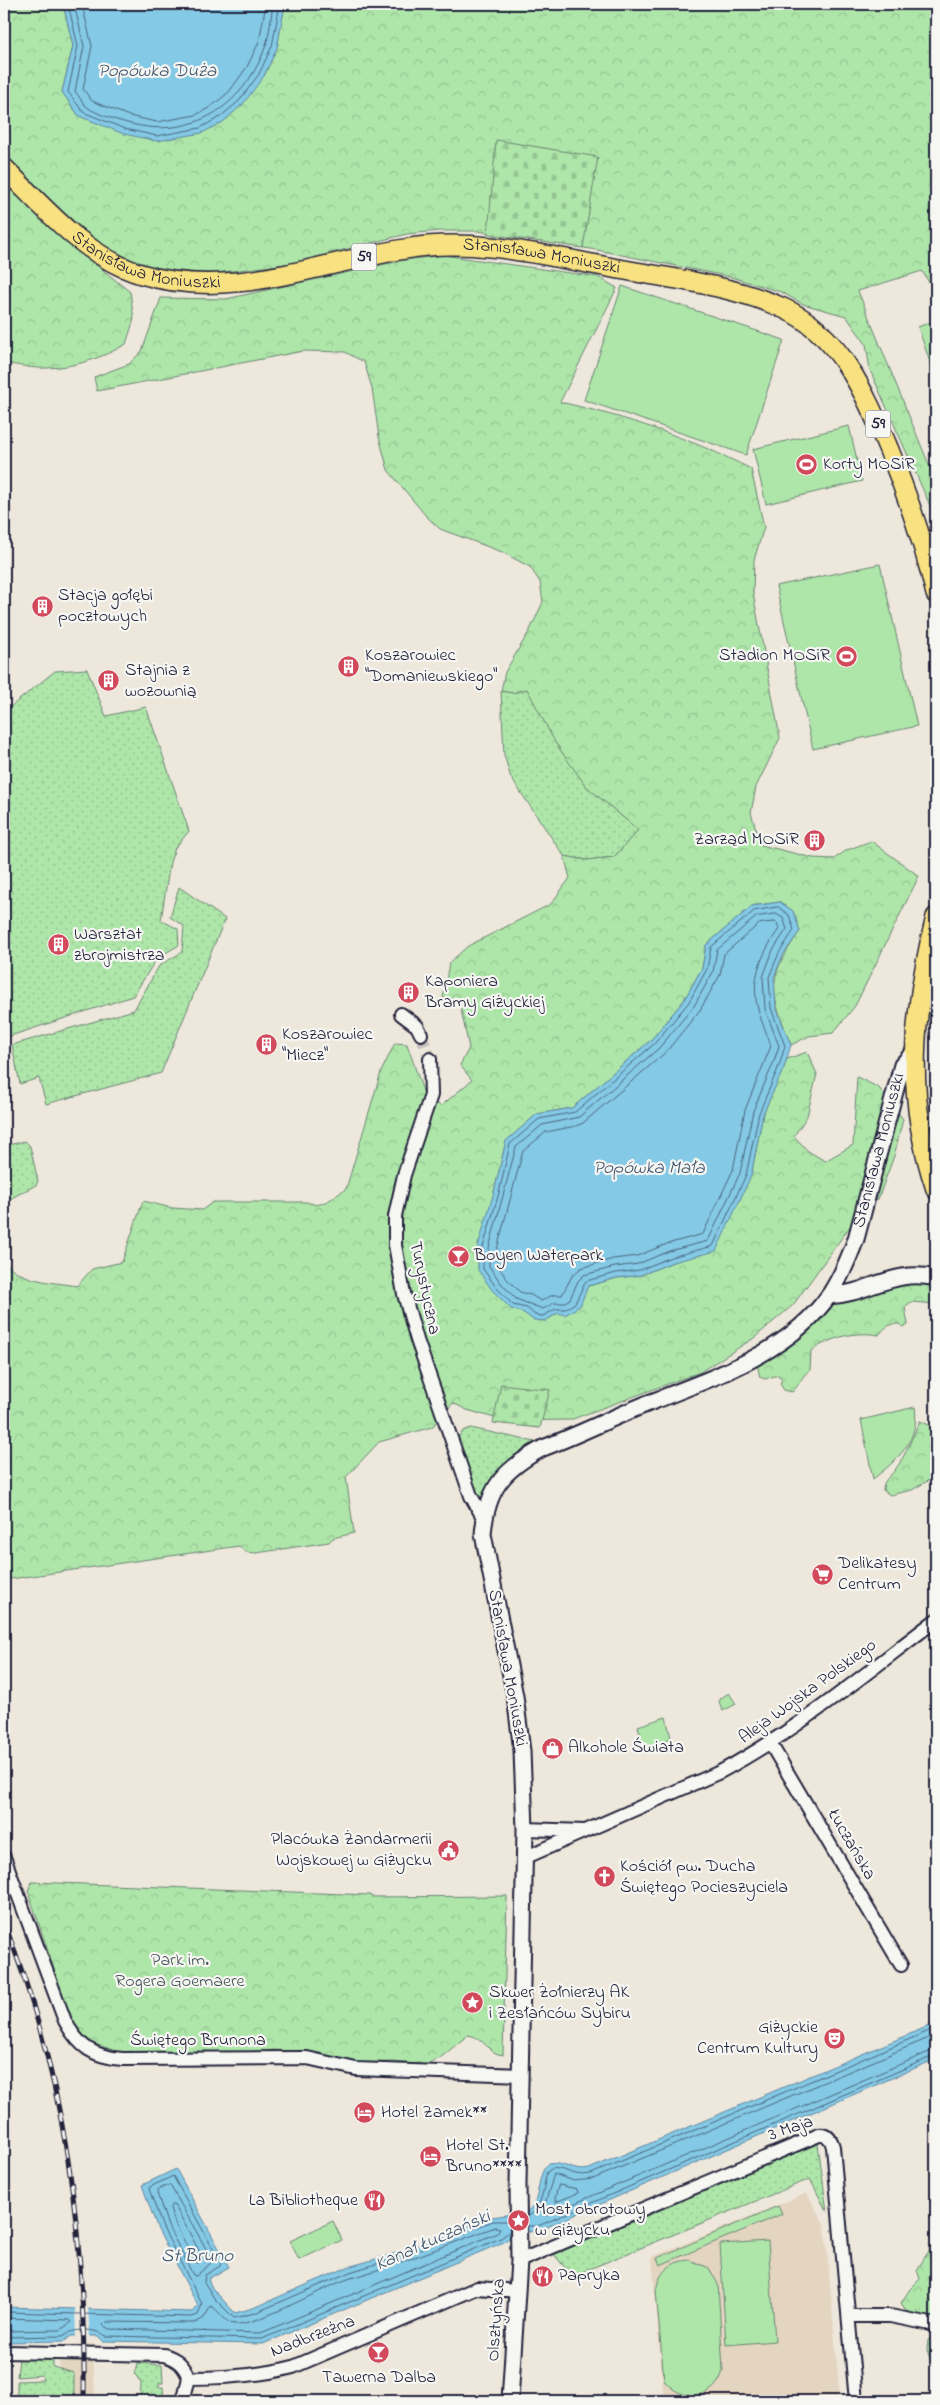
<svg xmlns="http://www.w3.org/2000/svg" width="940" height="2405" font-family="'Indie Flower',sans-serif">
  <style>
    .built { fill: #e4d5c0 }
    .grass { fill: url(#grass-dots); stroke: #688472 }
    .forest { fill: url(#forest-crowns); stroke: #688472 }
    .cemetery { fill: url(#cemetery-stones); stroke: #688472 }
    .park { fill: #aee6a9; stroke: #688472 }
    .water { fill: #84c9e5; stroke: #5d86a1 }
    .pier { fill: #eee7db }
    .lines { fill: none; stroke-linecap: round; stroke-linejoin: round }
    .shore { stroke: #49657f; stroke-width: 1 }
    .minor-tunnel { stroke: #c5c0bb; stroke-width: 12; stroke-dasharray: 12 6; stroke-linecap: butt }
    .minor-casing { stroke: #22223b; stroke-width: 16 }
    .tertiary-casing { stroke: #22223b; stroke-width: 19 }
    .primary-casing { stroke: #22223b; stroke-width: 22 }
    .minor { stroke: #f6f6f2; stroke-width: 12 }
    .tertiary { stroke: #f6f6f2; stroke-width: 15 }
    .primary { stroke: #f8e181; stroke-width: 19 }
    .rail-casing { stroke: #22223b; stroke-width: 5 }
    .rail { stroke: #f6f6f2; stroke-width: 3; stroke-dasharray: 9; stroke-linecap: butt }
    .labels { text-anchor: middle; dominant-baseline: central; stroke-width: 4.5; stroke-linejoin: round; paint-order: stroke }
    .shield { fill: #f6f6f2; stroke: #626272; stroke-width: 1 }
    .shield-label { font-size: 16px; font-weight: bold; fill: #22223b }
    .street-label { font-size: 18px; fill: #22223b; stroke: #f6f6f2 }
    .poi-label { font-size: 18px; fill: #22223b; stroke: #f6f6f2; text-anchor: start }
    .park-label { font-size: 18px; fill: #455356; stroke: #f6f6f2 }
    .water-label { font-size: 19px; font-style: italic; fill: #3f546e; stroke: #f6f6f2 }
  </style>
  <defs>
    <pattern id="grass-dots" width="8" height="8" patternUnits="userSpaceOnUse" patternTransform="scale(1.25)"><rect width="8" height="8" fill="#aee6a9"/><path d="M2 2h.1M6 6h.1" fill="none" stroke="#95c592" stroke-width="1.8" stroke-linecap="round"/></pattern>
    <pattern id="forest-crowns" width="20" height="18" patternUnits="userSpaceOnUse" patternTransform="scale(1.25)"><rect width="20" height="18" fill="#aee6a9"/><path d="M2 6a3 3 0 1 1 6 0M12 15a3 3 0 1 1 6 0" fill="none" stroke="#95c592"/></pattern>
    <pattern id="cemetery-stones" width="16" height="16" patternUnits="userSpaceOnUse" patternTransform="scale(1.25)"><rect width="16" height="16" fill="#aee6a9"/><path d="M2 7V4a2 2 0 0 1 4 0v3zM10 15v-3a2 2 0 0 1 4 0v3z" fill="#95c592"/></pattern>
  </defs>
  <rect width="100%" height="100%" fill="#eee7db"/>
  <filter id="ink" filterUnits="userSpaceOnUse"><feTurbulence type="fractalNoise" baseFrequency=".02" numOctaves="2"/><feDisplacementMap in="SourceGraphic" scale="10" xChannelSelector="R" yChannelSelector="G"/><feConvolveMatrix kernelMatrix="1 2 1 2 8 2 1 2 1" color-interpolation-filters="sRGB"/></filter>
  <g filter="url(#ink)">
    <path class="built" d="M807,2193L825,2226L840,2401H664L652,2257Z
      M93,2344L95,2401H60L59,2345Z"/>
    <path class="grass" d="M87,669L106,716L146,707L189,831L175,848L170,862L161,920L178,929L179,945L157,958L133,996L4,1038V712L55,671Z
      M527,689L586,786L638,830L614,857L587,860L564,856L511,778L504,755L501,691L513,693Z
      M179,887L225,919L161,1073L46,1104L39,1078L20,1084L12,1045L134,1010L159,966L182,952L184,926L170,917Z
      M25,1141L30,1146L38,1181L36,1185L4,1202V1146Z
      M471,1428L535,1442C513,1453 489,1476 482,1499H479L458,1438L463,1431Z
      M814,2143L818,2144L827,2212L810,2179L572,2276L551,2251Z
      M19,2359L53,2360V2367L74,2373V2401H17V2381L43,2380L42,2375L17,2377Z
      M138,2363L162,2365L163,2383H159V2387H163L164,2401H140L141,2383L135,2374Z"/>
    <path class="forest" d="M4,4H63L73,46L62,92L79,116L264,76L277,48L285,4H936V282L930,284L922,271L858,291L936,482V519L870,370L866,344L846,316L803,304L781,292L731,277L597,250L478,231H439L407,234L287,264L216,273L176,272L147,268L94,241L4,160Z
      M4,182L54,230L130,292L134,319L126,344C102,358 76,367 47,368C33,369 18,365 4,363Z
      M443,255L598,277L617,288L560,402C626,417 690,438 751,469L764,527L754,560L753,593L780,738L756,787L751,813L761,845L813,858L834,859L847,850L871,841L919,876L855,1006L833,1033L809,1036L791,1045C770,990 765,981 800,931L793,911L780,902L752,906L706,945L702,968L684,1000L651,1040L572,1108L537,1114L506,1141L494,1192L511,1309L524,1313L533,1319L545,1321L558,1313L588,1286L617,1278L641,1275L673,1262L751,1176L763,1114L787,1059L807,1052L817,1074L807,1116L794,1136L808,1151L825,1161L853,1145L857,1077L879,1088L903,1119L894,1156L878,1199L856,1218L793,1305L754,1338L700,1372L570,1420L505,1421L467,1410L453,1403L432,1427L379,1442L346,1477L354,1533L333,1538L329,1542L256,1553L246,1552L239,1546L4,1580V1261C21,1282 53,1282 77,1286L92,1269L122,1262L143,1201L172,1208L202,1210L213,1202H306L317,1205L328,1201L346,1189L381,1072L395,1043L407,1044L425,1097L441,1106L472,1080L460,1065L469,1048L459,1000L443,998L449,963L468,946L551,904L570,878L564,856L587,860L614,857L638,830L586,786L556,744L527,689L513,693L501,691L505,672L530,630L543,602L540,582L530,567L502,552L440,529L426,516L388,470L379,437L372,388L364,362L345,352L303,351L97,391L94,377L129,364L142,351L161,298L226,299L399,261Z
      M915,1282L936,1286V1304L911,1302L905,1307L908,1325L903,1327L899,1324C889,1324 885,1327 879,1335C854,1331 832,1337 811,1351L810,1370C801,1376 800,1385 792,1392L784,1390L780,1384L782,1379L778,1375L765,1379L760,1377L757,1364L799,1332L818,1323L830,1305L866,1291L899,1283Z
      M920,1421L936,1428V1476L912,1490L890,1495L883,1490C883,1480 889,1478 895,1470C906,1455 912,1437 920,1421Z
      M32,1882L370,1895L371,1897L507,1896L503,2055C488,2054 485,2037 468,2035L440,2058L426,2065L394,2062L352,2063L312,2053L274,2050L239,2054L176,2055L120,2052L88,2042L71,2021L28,1891Z
      M936,2214V2319L907,2312L901,2303L910,2289L920,2279L917,2270L932,2246V2226Z
      M934,2335H936V2366L932,2364L927,2350L928,2340Z"/>
    <path class="cemetery" d="M496,140L598,157L583,248L488,234Z
      M501,1384L550,1390L540,1428L493,1423Z"/>
    <path class="park" d="M622,286L784,340L746,455L584,400Z
      M936,320V380L918,327Z
      M849,426L862,481L766,504L753,449Z
      M880,564L917,726L813,749L776,586Z
      M915,1407C920,1441 897,1460 873,1479L861,1420Z
      M729,1693L736,1704L723,1711L719,1702L721,1698Z
      M666,1717L671,1738L644,1749L638,1726Z
      M778,2206L782,2214L660,2265L657,2258Z
      M333,2221L342,2240L299,2260L290,2241Z
      M768,2241L775,2341L726,2345L720,2244Z
      M690,2260L709,2268L718,2284L723,2371C715,2401 681,2403 664,2380L656,2291C659,2271 671,2261 690,2260Z"/>
    <path class="water" d="M63,4H285L277,48L264,76L243,104L223,122L202,133L157,141L124,134L79,116L62,92L73,46Z
      M780,902L793,911L800,931L783,955L774,977L776,1007L791,1045L784,1068L763,1114L751,1176L716,1251L673,1262L641,1275L617,1278L588,1286L580,1306L565,1315L558,1313L545,1321L533,1320L524,1313L511,1309L492,1290L478,1270V1246L494,1192L506,1141L537,1114L572,1108L651,1040L684,1000L702,968L706,945L752,906Z
      M936,2023V2059L538,2231C525,2231 514,2233 504,2242L263,2344L103,2341L98,2336H71L65,2341L4,2342V2307L193,2312L198,2306L158,2230L142,2185L176,2169L229,2267L208,2279L212,2288L235,2313L253,2308L348,2267L400,2252L492,2217L526,2212C542,2203 535,2176 548,2164C563,2161 574,2173 589,2169Z"/>
    <path class="pier" d="M75,2307H88L90,2338L76,2339Z"/>
    <g class="lines">
      <path class="shore" d="M68,4L78,46L68,92L83,112L125,129L157,136L200,128L220,117L239,101L259,74L272,46L280,4
        M74,4L84,46L75,91C78,95 82,102 86,106C94,114 125,123 136,125C197,138 246,103 266,45C270,32 271,17 273,4
        M82,4L92,46L83,89L92,101L129,116L157,122L196,115L212,106L229,92L247,67L259,42L266,4
        M778,907L789,915L794,930L779,953L769,977L771,1008L785,1046L779,1066L759,1113L746,1175L713,1246L671,1257L640,1270L616,1273L586,1281L575,1303L565,1309H556L543,1316L535,1315L527,1308L513,1305L496,1287L483,1269V1247L499,1193L510,1144L539,1119L575,1112L654,1044L689,1002L707,969L711,947L754,911Z
        M776,914L783,918L787,929L773,950L763,977L765,1009L779,1046L773,1064L753,1111L740,1173L708,1241L669,1251L638,1264L615,1267L584,1275L578,1281L570,1299L563,1303H554L543,1309L516,1299L501,1283L489,1266V1248L516,1147L542,1125L579,1117L659,1048L694,1006L713,972L717,950L756,917Z
        M774,922L777,923L779,929C761,955 749,981 759,1013C762,1024 768,1035 771,1046L745,1110L733,1170L703,1234L667,1244L637,1256L613,1259L581,1268L572,1276L562,1295H553L541,1301L531,1295L520,1292L506,1278L497,1264V1249L523,1151L546,1132L576,1126L583,1123L666,1052L700,1010L720,975L724,954L759,924Z
        M936,2035L593,2179L574,2181L554,2174L542,2214L545,2216L936,2049
        M170,2185L213,2261L196,2276L193,2275L168,2226L157,2193L158,2190Z
        M559,2185L577,2189L578,2193L556,2202L555,2199Z
        M172,2205L175,2206L203,2258L198,2263L195,2262L175,2223L170,2208Z
        M527,2217C543,2209 543,2187 547,2172L551,2169C564,2166 572,2178 591,2174L936,2028
        M527,2226H538L936,2055
        M495,2227L500,2228L497,2233L261,2333L109,2329L103,2325L106,2322L195,2323L204,2318L211,2306C219,2310 225,2323 234,2324C259,2326 324,2286 351,2278C400,2264 447,2245 495,2227Z
        M4,2312L192,2317L198,2315L202,2304L163,2228L149,2189L150,2187L173,2176L221,2263L220,2266L205,2275L204,2282L214,2298L234,2318L255,2313L350,2272L402,2256L493,2221H510
        M4,2318L70,2320L72,2322L60,2330L4,2331
        M4,2337L63,2336C73,2328 95,2328 106,2336L262,2339L501,2238L510,2231"/>
      <path class="minor-tunnel" d="M421,1034L430,1059"/>
      <defs>
        <path id="minor" d="M401,1014L417,1026L421,1034
          M430,1059L431,1095L404,1175L395,1216V1245L404,1294L417,1340L471,1496L484,1519
          M770,1743L901,1965
          M525,1829L585,1831
          M4,1857L65,2021C79,2047 93,2057 123,2059L307,2058L356,2069L520,2075
          M524,1858L720,1772C798,1730 866,1673 936,1620
          M519,2261L819,2135C828,2134 831,2139 833,2147L856,2401
          M849,2316H890L936,2325
          M4,2352L164,2355C177,2359 184,2365 189,2378
          M189,2378C224,2378 259,2376 293,2367L477,2288L518,2291
          M183,2401L189,2378"/>
        <g id="tertiary">
          <path d="M829,1296C869,1294 892,1268 936,1278"/>
          <path id="s1" d="M510,2401L519,2261L518,2185L525,1829L522,1751L515,1696L483,1534C487,1488 503,1470 543,1448C581,1434 617,1415 654,1401C717,1376 790,1352 830,1294C841,1277 849,1258 856,1239L902,1065L914,1052"/>
        </g>
        <g id="primary">
          <path id="s2" d="M4,168C44,207 85,257 141,274C229,301 318,263 405,249C471,237 543,255 608,267C666,278 729,284 783,308C841,334 866,396 889,450C908,497 924,544 936,594"/>
          <path d="M936,917C913,1011 904,1095 936,1189"/>
        </g>
      </defs>
      <use href="#minor" class="minor-casing"/>
      <use href="#tertiary" class="tertiary-casing"/>
      <use href="#primary" class="primary-casing"/>
      <use href="#minor" class="minor"/>
      <use href="#tertiary" class="tertiary"/>
      <use href="#primary" class="primary"/>
      <defs>
        <path id="rail" d="M4,1923C65,2074 86,2239 84,2401"/>
      </defs>
      <use href="#rail" class="rail-casing"/>
      <use href="#rail" class="rail"/>
    </g>
  </g>
  <defs>
    <symbol id="stadium-disc" viewBox="-11 -11 22 22"><circle r="9.5" fill="#d1495b" stroke="#f6f6f2"/><path d="M0-5a6.5 5 0 1 0 0 10a6.5 5 0 1 0 0-10ZM-3.5-1.8h7v3.6h-7Z" fill="#fff"/></symbol>
    <symbol id="building-disc" viewBox="-11 -11 22 22"><circle r="9.5" fill="#d1495b" stroke="#f6f6f2"/><path d="M-4-6H4V6H1V3H-1V6H-4ZM-2.5-4.3h1.7v1.8h-1.7ZM.8-4.3h1.7v1.8H.8ZM-2.5-1h1.7V.8h-1.7ZM.8-1h1.7V.8H.8Z" fill="#fff"/></symbol>
    <symbol id="bar-disc" viewBox="-11 -11 22 22"><circle r="9.5" fill="#d1495b" stroke="#f6f6f2"/><path d="M-6-5H6L.8 .8V4.5H3.5V6h-7V4.5H-.8V.8Z" fill="#fff"/></symbol>
    <symbol id="supermarket-disc" viewBox="-11 -11 22 22"><circle r="9.5" fill="#d1495b" stroke="#f6f6f2"/><path d="M-6-5.5h2.5l.6 2H6L4.5 2H-2.5L-4.4-4H-6ZM-1.5 3.2a1.3 1.3 0 1 0 .1 0ZM3 3.2a1.3 1.3 0 1 0 .1 0Z" fill="#fff"/></symbol>
    <symbol id="shop-disc" viewBox="-11 -11 22 22"><circle r="9.5" fill="#d1495b" stroke="#f6f6f2"/><path d="M-5-2.5h2.3a2.7 3.5 0 0 1 5.4 0H5L5.5 6h-11ZM-1.5-2.5h3a1.5 2.3 0 0 0-3 0Z" fill="#fff"/></symbol>
    <symbol id="civic-disc" viewBox="-11 -11 22 22"><circle r="9.5" fill="#d1495b" stroke="#f6f6f2"/><path d="M-.6-6.5H3V-4.5H.6V-3L4-1V1h2V6H-6V1h2V-1L-.6-3ZM-1.2 2.5V6h2.4V2.5Z" fill="#fff"/></symbol>
    <symbol id="church-disc" viewBox="-11 -11 22 22"><circle r="9.5" fill="#d1495b" stroke="#f6f6f2"/><path d="M-1.2-6h2.4v3.5h3.3v2.4h-3.3V6h-2.4V-.1h-3.3v-2.4h3.3Z" fill="#fff"/></symbol>
    <symbol id="sight-disc" viewBox="-11 -11 22 22"><circle r="9.5" fill="#d1495b" stroke="#f6f6f2"/><path d="M0-6L1.8-2.2L6-1.7L2.9 1.2L3.7 5.4L0 3.3L-3.7 5.4L-2.9 1.2L-6-1.7L-1.8-2.2Z" fill="#fff"/></symbol>
    <symbol id="theatre-disc" viewBox="-11 -11 22 22"><circle r="9.5" fill="#d1495b" stroke="#f6f6f2"/><path d="M-5-5.5Q0-4 5-5.5V0Q5 5 0 6Q-5 5-5 0ZM-3.3-2.5H-1v1.5H-3.3ZM1-2.5H3.3v1.5H1ZM-2.8 1Q0 5.5 2.8 1Z" fill="#fff"/></symbol>
    <symbol id="hotel-disc" viewBox="-11 -11 22 22"><circle r="9.5" fill="#d1495b" stroke="#f6f6f2"/><path d="M-6-4.5h1.5V1H6V5H4.5V3h-9V5H-6ZM-4 0a1.8 1.8 0 1 1 3.6 0ZM.5 0V-2.5h3Q6-2.5 6 0Z" fill="#fff"/></symbol>
    <symbol id="restaurant-disc" viewBox="-11 -11 22 22"><circle r="9.5" fill="#d1495b" stroke="#f6f6f2"/><path d="M-5-6h1v4h1v-4h1v4h1v-4h1v5L-1.5 .5V6h-2V.5L-5-1ZM5-6V6H3V1.5H1.5Q1.5-4 5-6Z" fill="#fff"/></symbol>
  </defs>
  <g fill-rule="evenodd">
    <use href="#stadium-disc" x="794" y="452" width="25" height="25"/>
    <use href="#building-disc" x="30" y="594" width="25" height="25"/>
    <use href="#stadium-disc" x="834" y="644" width="25" height="25"/>
    <use href="#building-disc" x="336" y="654" width="25" height="25"/>
    <use href="#building-disc" x="96" y="668" width="25" height="25"/>
    <use href="#building-disc" x="802" y="828" width="25" height="25"/>
    <use href="#building-disc" x="46" y="932" width="25" height="25"/>
    <use href="#building-disc" x="396" y="980" width="25" height="25"/>
    <use href="#building-disc" x="254" y="1032" width="25" height="25"/>
    <use href="#bar-disc" x="446" y="1244" width="25" height="25"/>
    <use href="#supermarket-disc" x="810" y="1562" width="25" height="25"/>
    <use href="#shop-disc" x="540" y="1736" width="25" height="25"/>
    <use href="#civic-disc" x="436" y="1838" width="25" height="25"/>
    <use href="#church-disc" x="592" y="1864" width="25" height="25"/>
    <use href="#sight-disc" x="460" y="1990" width="25" height="25"/>
    <use href="#theatre-disc" x="822" y="2026" width="25" height="25"/>
    <use href="#hotel-disc" x="352" y="2100" width="25" height="25"/>
    <use href="#hotel-disc" x="418" y="2144" width="25" height="25"/>
    <use href="#restaurant-disc" x="362" y="2188" width="25" height="25"/>
    <use href="#sight-disc" x="506" y="2208" width="25" height="25"/>
    <use href="#restaurant-disc" x="530" y="2264" width="25" height="25"/>
    <use href="#bar-disc" x="366" y="2340" width="25" height="25"/>
  </g>
  <g class="labels">
    <g class="shield">
      <rect x="351.5" y="243.5" width="25" height="27" rx="4"/>
      <rect x="865.5" y="410.5" width="25" height="27" rx="4"/>
    </g>
    <g class="shield-label">
      <text x="364" y="257">59</text>
      <text x="878" y="424">59</text>
    </g>
    <g class="street-label">
      <text stroke="none"><textPath href="#s2" startOffset="176">Stanisława Moniuszki</textPath></text>
      <text stroke="none"><textPath href="#s2" startOffset="581">Stanisława Moniuszki</textPath></text>
      <text stroke="none"><textPath href="#s1" startOffset="1464">Stanisława Moniuszki</textPath></text>
      <text transform="translate(424 1288) rotate(78)">Turystyczna</text>
      <text transform="translate(507 1668) rotate(80)">Stanisława Moniuszki</text>
      <text transform="translate(808 1692) rotate(-36)">Aleja Wojska Polskiego</text>
      <text transform="translate(851 1845) rotate(60)">Łuczańska</text>
      <text x="198" y="2041">Świętego Brunona</text>
      <text transform="translate(791 2129) rotate(-19)">3 Maja</text>
      <text transform="translate(497 2320) rotate(-86)">Olsztyńska</text>
      <text transform="translate(313 2337) rotate(-21)">Nadbrzeżna</text>
    </g>
    <g class="poi-label">
      <text x="823" y="465">Korty MOSiR</text>
      <text x="58" y="596">Stacja gołębi<tspan x="58" dy="21">pocztowych</tspan></text>
      <text x="365" y="656">Koszarowiec<tspan x="365" dy="21">"Domaniewskiego"</tspan></text>
      <text x="830" y="656" text-anchor="end">Stadion MOSiR</text>
      <text x="125" y="671">Stajnia z<tspan x="125" dy="21">wozownią</tspan></text>
      <text x="799" y="840" text-anchor="end">Zarząd MOSiR</text>
      <text x="74" y="935">Warsztat<tspan x="74" dy="21">zbrojmistrza</tspan></text>
      <text x="425" y="982">Kaponiera<tspan x="425" dy="21">Bramy Giżyckiej</tspan></text>
      <text x="282" y="1035">Koszarowiec<tspan x="282" dy="21">"Miecz"</tspan></text>
      <text x="474" y="1256">Boyen Waterpark</text>
      <text x="838" y="1564">Delikatesy<tspan x="838" dy="21">Centrum</tspan></text>
      <text x="568" y="1748">Alkohole Świata</text>
      <text x="432" y="1840" text-anchor="end">Placówka Żandarmerii<tspan x="432" dy="21">Wojskowej w Giżycku</tspan></text>
      <text x="620" y="1867">Kościół pw. Ducha<tspan x="620" dy="21">Świętego Pocieszyciela</tspan></text>
      <text x="489" y="1993">Skwer Żołnierzy AK<tspan x="489" dy="21">i Zesłańców Sybiru</tspan></text>
      <text x="818" y="2028" text-anchor="end">Giżyckie<tspan x="818" dy="21">Centrum Kultury</tspan></text>
      <text x="381" y="2113">Hotel Zamek**</text>
      <text x="446" y="2146">Hotel St.<tspan x="446" dy="21">Bruno****</tspan></text>
      <text x="358" y="2201" text-anchor="end">La Bibliotheque</text>
      <text x="535" y="2210">Most obrotowy<tspan x="535" dy="21">w Giżycku</tspan></text>
      <text x="558" y="2276">Papryka</text>
      <text x="379" y="2378" text-anchor="middle">Tawerna Dalba</text>
    </g>
    <g class="park-label">
      <text x="180" y="1961">Park im.<tspan x="180" dy="21">Rogera Goemaere</tspan></text>
    </g>
    <g class="water-label">
      <text x="157" y="71">Popówka Duża</text>
      <text x="649" y="1168">Popówka Mała</text>
      <text transform="translate(433 2241) rotate(-24)">Kanał Łuczański</text>
      <text x="197" y="2256">St Bruno</text>
    </g>
  </g>
  <rect width="940" height="2405" fill="none" stroke="#f6f6f2" stroke-width="20"/>
  <rect x="10" y="10" width="920" height="2385" fill="none" stroke="#22223b" stroke-width="2" filter="url(#ink)"/>
</svg>
